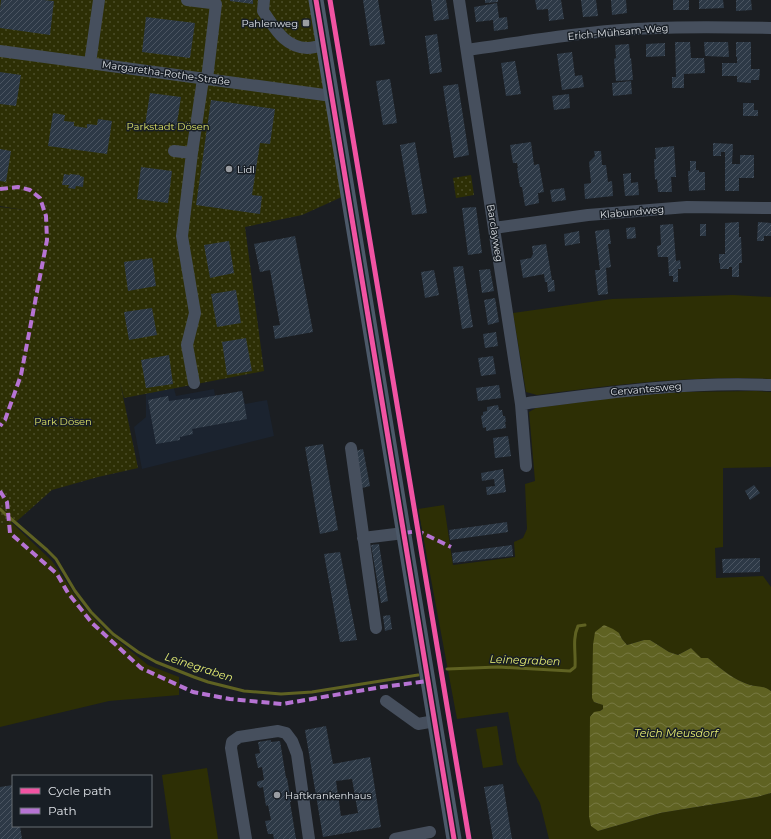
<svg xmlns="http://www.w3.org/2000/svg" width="771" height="839" font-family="Montserrat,sans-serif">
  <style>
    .built { fill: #1b232f }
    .green { fill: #2d2f05 }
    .park { fill: url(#park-dots) }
    .water { fill: url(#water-waves) }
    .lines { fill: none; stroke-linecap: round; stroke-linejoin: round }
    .stream { stroke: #5f6222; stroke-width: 3 }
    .building { fill: url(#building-hatch); fill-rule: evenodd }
    .minor { stroke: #464f5d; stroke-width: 12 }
    .major { stroke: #4c5969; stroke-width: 15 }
    .quiet { stroke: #b673d3; stroke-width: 4; stroke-dasharray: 8 4; stroke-linecap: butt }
    .cycleway-casing { stroke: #181e25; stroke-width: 8 }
    .cycleway { stroke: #f153a3; stroke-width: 5 }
    .poi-dot { fill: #9a9da2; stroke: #181e25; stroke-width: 1.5 }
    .labels { text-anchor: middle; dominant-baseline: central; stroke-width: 3; stroke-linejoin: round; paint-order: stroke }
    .poi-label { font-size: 10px; fill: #dee2e7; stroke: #181e25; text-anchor: start }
    .street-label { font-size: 10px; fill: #dee2e7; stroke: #181e25 }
    .park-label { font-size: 10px; fill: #dbe166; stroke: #181e25 }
    .water-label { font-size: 11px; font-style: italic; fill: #e6ed72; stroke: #181e25 }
  </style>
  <defs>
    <pattern id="park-dots" width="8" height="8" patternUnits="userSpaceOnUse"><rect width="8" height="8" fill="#2d2f05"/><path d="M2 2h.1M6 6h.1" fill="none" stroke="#4b4d29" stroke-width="1.8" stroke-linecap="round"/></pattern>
    <pattern id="water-waves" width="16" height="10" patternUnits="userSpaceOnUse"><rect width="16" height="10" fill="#5f6222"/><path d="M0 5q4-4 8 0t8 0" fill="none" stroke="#767842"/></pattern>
    <pattern id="building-hatch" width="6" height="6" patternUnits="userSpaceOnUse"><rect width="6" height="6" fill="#2d3946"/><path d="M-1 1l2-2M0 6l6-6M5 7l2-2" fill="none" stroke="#4b5561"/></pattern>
  </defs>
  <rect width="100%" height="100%" fill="#1b1e22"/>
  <path class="built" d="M173,385L176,396L214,389L215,396L242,391L245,404L267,400L274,436L142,469L134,427L146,417V393Z"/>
  <path class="green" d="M733,295L771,297V379C693,375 614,385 537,395L526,392L513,313L612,299Z
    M756,391L771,392V467L723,468V547L715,548L716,578L763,576L771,587V691C764,687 758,687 750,685C734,680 721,669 708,658L701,659L691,648L678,655L669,652L650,640H644L627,645L622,639L619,633L594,702L604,705L603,709L600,711L598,831L660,813L757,797L771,793V839H549L540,803L517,762L508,712L457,719L418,509L444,505L453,565L515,557L514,542L523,538L527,529L525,484L535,481L529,412L536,408L611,398L680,392Z
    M11,522L52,561L82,605L105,630L148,665L179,677V695L109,701L0,727V524Z
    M497,726L503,765L483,768L476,729Z
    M207,768L218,839H171L162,775Z"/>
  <path class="park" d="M0,0H309L344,196L302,215L245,227L264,371L124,398L120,382L138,468L98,477L52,490L17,521L0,524V207L24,210L0,206Z
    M471,175L474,195L456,198L453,178Z"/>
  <path class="water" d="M604,625L613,629L619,633L622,639L627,645L644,640H650L669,652L678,655L691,648L701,658H708C721,669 734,680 750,685C758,687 764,686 771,691V793L757,797L660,813L598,831L591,826L589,816L590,717L594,712L600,711L603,709V705L594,702L592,698L593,645L595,632Z"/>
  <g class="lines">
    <path class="stream" d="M0,509L6,515
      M10,518L47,550L56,559L75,591L91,612L113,634L138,652L156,662L194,677L208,682L244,691L281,694L312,692L418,675
      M447,669L498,667L570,671L575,667C576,653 572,639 578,626L585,625"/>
  </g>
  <path class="building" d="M1,0H44L54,1L50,35L0,28V9Z
    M230,0H253V4L230,1Z
    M363,0H378L385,44L370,46Z
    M431,0H446L449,19L434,21Z
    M485,0H498V2L485,3Z
    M535,0H561L564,19L549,21L548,9L537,10Z
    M581,0H596L598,16L583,17Z
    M611,0H626L627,13L612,15Z
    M673,0H689V10H673Z
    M699,0H723L724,8L699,9Z
    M736,0H751L752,10L736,11Z
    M497,3L499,18L507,17L508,29L494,31L493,20L476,22L474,7Z
    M146,17L195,23L190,58L142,52Z
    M437,34L442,72L430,74L425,36Z
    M675,42H690L691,58H704L705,73L684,74V88H672V77H676Z
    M704,42H728L729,57L705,56Z
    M736,42H751V69H760L759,80H751V83L737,82V76H722V63H737V57H736Z
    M665,43V56L646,57V44Z
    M629,44L630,58H631L633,80L616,81L614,59L616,58L615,45Z
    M572,52L575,76L582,75L584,87L562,90L557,54Z
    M515,61L521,94L506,96L501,63Z
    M0,72L21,75L16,106L0,104Z
    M390,79L397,123L383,125L376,81Z
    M631,81L632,94L613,96L612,83Z
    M458,84L469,155L454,158L443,86Z
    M150,93L181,97L176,129L145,125Z
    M569,94L570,108L554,110L552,96Z
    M211,100L275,109L270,144L260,143L252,195L262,196L260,214L196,205Z
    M743,103H754V110H758V116H743Z
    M53,113L65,115L64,121L74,122V126L87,128V124L97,125L98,119L112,121L107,154L48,146Z
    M415,142L427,213L412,215L400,145Z
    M531,142L534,165L539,164L544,192L538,193L539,203L525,206L522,187H520L517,168H518L517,163H513L510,145Z
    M713,143L733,144L732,164H740V155H754V178H739V191H725V152H721V156H713Z
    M674,146L676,177H671L672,192H658L657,179L655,180L654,159H656L655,148Z
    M0,149L11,151L6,182L0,181Z
    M594,151H601L602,165H606L608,182L612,181L613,196L585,199L584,184L591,183L589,162L595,156Z
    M690,161H696V170H699V172H705V190L689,191L688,171H690Z
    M141,167L172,171L168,203L137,199Z
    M631,173V183L638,182L639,195L625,196L623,174Z
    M64,174L70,175V174L80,175V176L84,177L83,187L76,186L75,189L68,188L69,185H62Z
    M564,188L566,200L552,202L550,190Z
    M476,207L482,253L468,255L462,208Z
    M739,222V237H741L742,263H739V277H732V267H729V269H720V263H719V254H725V223Z
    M758,222L771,223V236H764V241H757Z
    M673,224L676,261L680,260L681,269H678V282H673V276H669L668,257H658L657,246L661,245L660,225Z
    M700,224H706V236H700Z
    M635,227L636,238L627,239L626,228Z
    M609,229L611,244H608L611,267L606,268L608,294L598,295L595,270H600L595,231Z
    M579,231L580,243L565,246L564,234Z
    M295,236L313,332L275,339L273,326L280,325L270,270L260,272L254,244Z
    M229,241L234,273L210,278L204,245Z
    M546,244L552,280H554L555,291L548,292L547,282H545L544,274L523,278L520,260L531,258L533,254L532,246Z
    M152,258L156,286L128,291L124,262Z
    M463,266L473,327L462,329L453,267Z
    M490,269L494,291L482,293L479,270Z
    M434,270L439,295L425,298L421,272Z
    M236,290L241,323L217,327L211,294Z
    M495,298L499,322L488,325L484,300Z
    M152,308L157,335L129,340L124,312Z
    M496,332L498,346L485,348L483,334Z
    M246,338L252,371L227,375L222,342Z
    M169,355L173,384L146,388L141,360Z
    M493,356L496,374L481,376L478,358Z
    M499,385L501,398L478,401L476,388Z
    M242,391L247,419L192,429L193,434L180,437V440L156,444L148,400L168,396L169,401L190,398V400Z
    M498,405L499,410H502L503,416H505L506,422H505L506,428L486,431V427L483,428L481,416L483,415V412L487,411V407Z
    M508,436L511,456L495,458L493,438Z
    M323,444L338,530L320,534L305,447Z
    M363,449L370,486L362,488L355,451Z
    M503,469L506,492L487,495L486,487L495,486L494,479L482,481L481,473Z
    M754,485L760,493L750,500L745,491Z
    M507,522L508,532L450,540L449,530Z
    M379,544L388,601L381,603L371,545Z
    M512,545L513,556L453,563L452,553Z
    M340,552L357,640L340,642L324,554Z
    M760,558V572L723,573L722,559Z
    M390,615L392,629L385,631L383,616Z
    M326,726L333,764L370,757L381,827L323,837L305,730ZM352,779L358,813L341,816L336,781Z
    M271,740V742L280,741L286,778H287L291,802H290L296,839H274L273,834H268L265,821L271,820L268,805L266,806L263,787L260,788L257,785V782L259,781L264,780L262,767L258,768L255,754L260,753L258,742Z
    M503,784L512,839H493L484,787Z
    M13,785V826H20L22,839H0V787Z"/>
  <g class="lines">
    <path class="minor" d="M187,0L211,3
      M264,0L263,11C275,28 284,47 307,48C313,48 318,46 323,46
      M459,0L471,79L521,404L526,466
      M467,50C523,42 580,32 636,29C681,26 726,27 771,28
      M0,51L332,96
      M90,63L99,0
      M207,79L216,4
      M174,151L192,153
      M494,228L588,215L687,207L771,208
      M194,383L187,345L195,313L182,236L192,153L203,79
      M521,404C604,393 687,381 771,385
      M351,448L376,628
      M363,538L404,533
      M386,701L418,724L435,721
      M246,839L231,748L232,742L239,737L278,731L286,733L292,741L297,754L309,839
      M395,839L430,832"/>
    <path class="major" d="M316,0L454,839"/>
    <path class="quiet" d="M0,189L18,187L30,190L40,198L46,216L47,240L21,375L5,420L0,426
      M0,491L7,502L10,533L57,574L68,593L92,623L141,668L193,692L230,699L282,704L382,687L428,681
      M404,533L418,531L451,547"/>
    <defs>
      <path id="cycleway" d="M316,0L454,839
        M330,0L469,839"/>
    </defs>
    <use href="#cycleway" class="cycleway-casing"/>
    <use href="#cycleway" class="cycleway"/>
  </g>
  <g class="poi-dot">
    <rect x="302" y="19" width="8" height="8" rx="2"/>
    <circle cx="229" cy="169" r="4"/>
    <circle cx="277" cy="795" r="4"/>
  </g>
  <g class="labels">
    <g class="poi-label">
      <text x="298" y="23" text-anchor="end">Pahlenweg</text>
      <text x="237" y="169">Lidl</text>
      <text x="285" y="795">Haftkrankenhaus</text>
    </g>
    <g class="street-label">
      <text transform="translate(618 32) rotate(-5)">Erich-Mühsam-Weg</text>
      <text transform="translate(166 73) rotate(8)">Margaretha-Rothe-Straße</text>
      <text transform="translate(632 212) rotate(-5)">Klabundweg</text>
      <text transform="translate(495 233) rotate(81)">Barclayweg</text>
      <text transform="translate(646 389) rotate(-5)">Cervantesweg</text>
    </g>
    <g class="park-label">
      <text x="168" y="126">Parkstadt Dösen</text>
      <text x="63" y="421">Park Dösen</text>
    </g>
    <g class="water-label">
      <text transform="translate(525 660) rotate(2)">Leinegraben</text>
      <text transform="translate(199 667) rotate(18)">Leinegraben</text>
      <text x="676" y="733">Teich Meusdorf</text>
    </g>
  </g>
  <rect x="12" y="775" width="140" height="52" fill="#181e25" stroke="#676c73"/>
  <rect x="20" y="788" width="20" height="6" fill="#f153a3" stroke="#676c73"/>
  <text x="48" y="795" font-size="12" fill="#dee2e7">Cycle path</text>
  <rect x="20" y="808" width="20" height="6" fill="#b673d3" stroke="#676c73"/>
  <text x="48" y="815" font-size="12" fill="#dee2e7">Path</text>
</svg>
